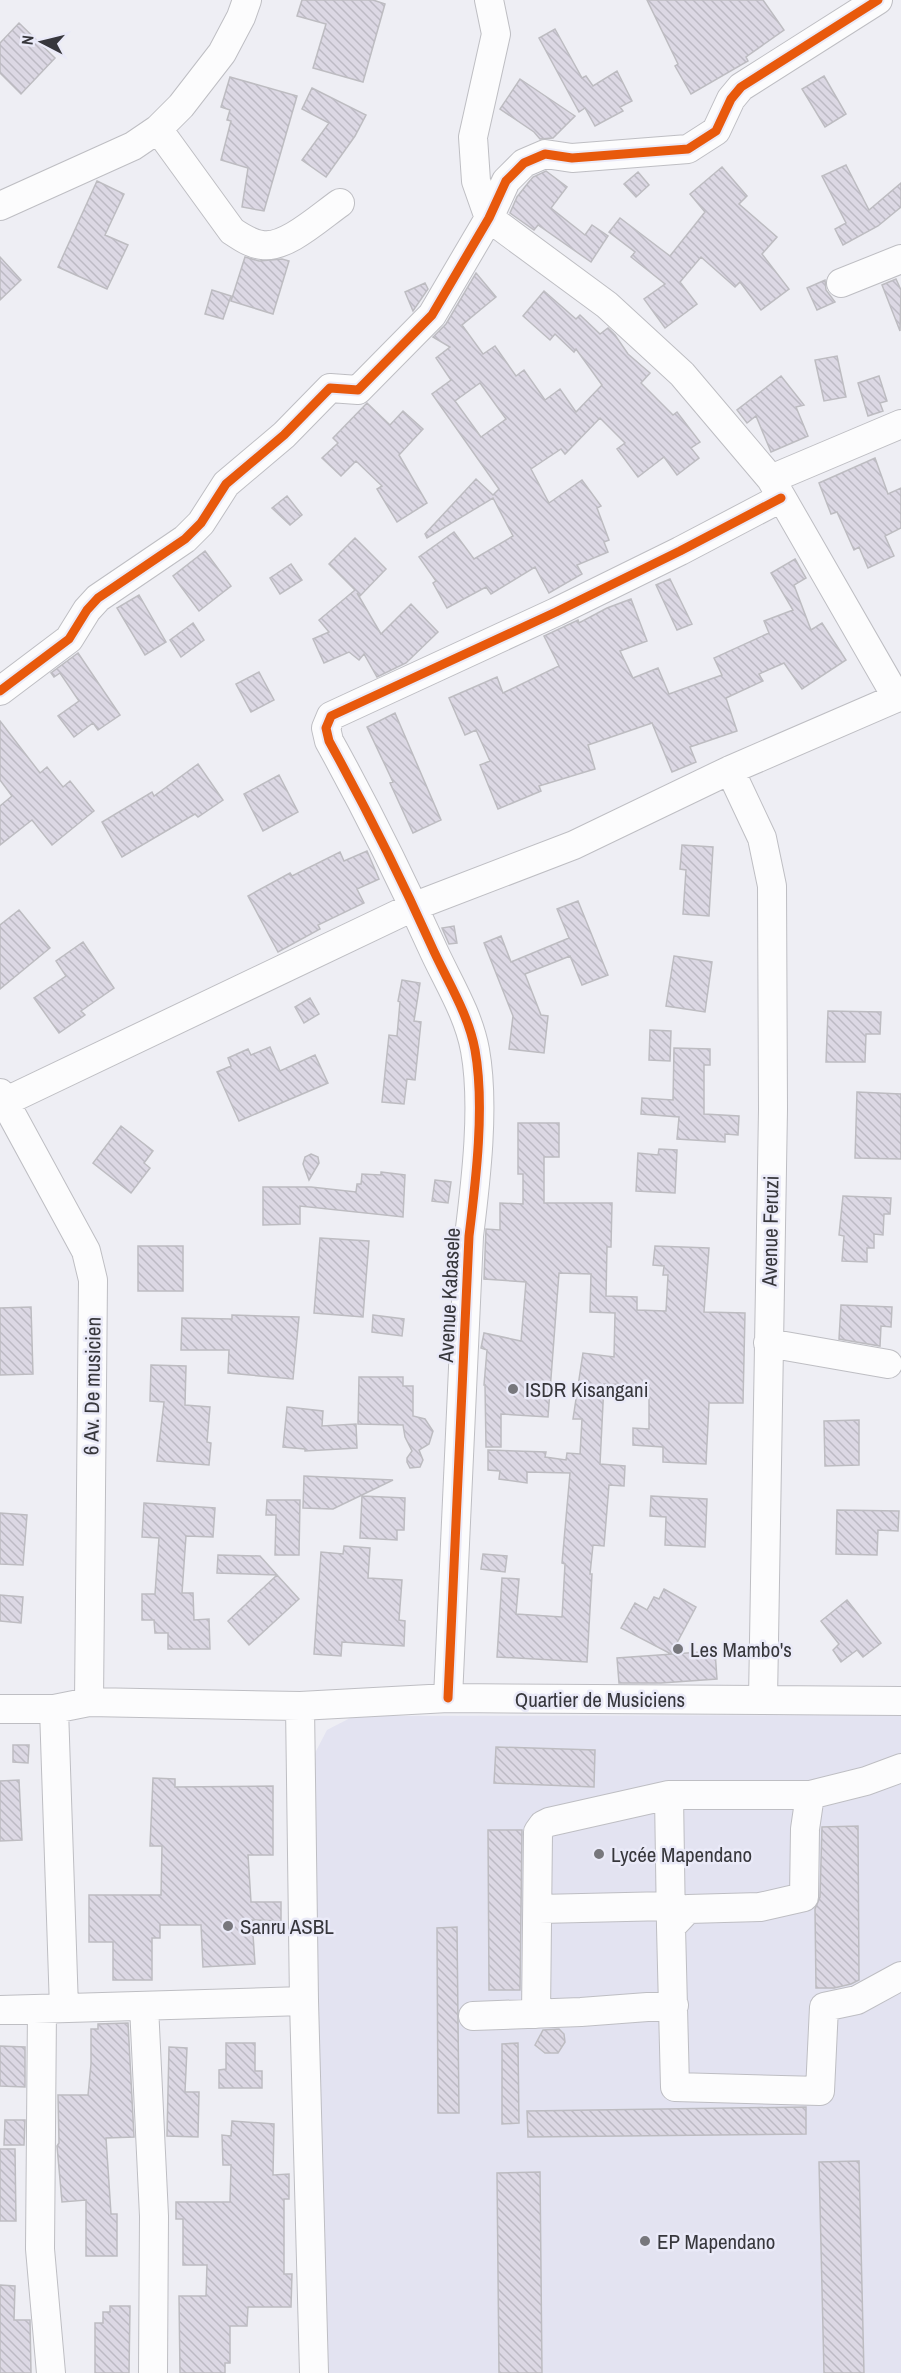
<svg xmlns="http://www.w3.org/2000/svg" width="901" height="2373" font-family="'Archivo Narrow',sans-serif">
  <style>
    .built { fill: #e3e3f1 }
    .building { fill: url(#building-back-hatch); stroke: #bdbcc1; stroke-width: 1.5; fill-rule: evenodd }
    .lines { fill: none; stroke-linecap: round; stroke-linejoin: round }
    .minor-casing { stroke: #bebec3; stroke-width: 30 }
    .minor { stroke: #fcfcfd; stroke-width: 28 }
    .cycleway-casing { stroke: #eaeaf8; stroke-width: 13 }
    .cycleway { stroke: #e8590c; stroke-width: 9 }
    .poi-dot { fill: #77777c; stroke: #eaeaf8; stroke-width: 2 }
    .labels { text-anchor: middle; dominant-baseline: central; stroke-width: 5; stroke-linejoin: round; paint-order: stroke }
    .street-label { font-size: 21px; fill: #37373c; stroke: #eaeaf8 }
    .poi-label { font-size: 21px; fill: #37373c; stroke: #eaeaf8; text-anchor: start }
  </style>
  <defs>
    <pattern id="building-back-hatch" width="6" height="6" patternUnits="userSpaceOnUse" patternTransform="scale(1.5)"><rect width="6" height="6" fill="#dcd8e4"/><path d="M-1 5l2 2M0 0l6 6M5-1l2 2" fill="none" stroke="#bdbac4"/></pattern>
  </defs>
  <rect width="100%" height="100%" fill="#eeeef4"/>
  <path class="built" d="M901,1715V2373H322L315,1753L327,1730L354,1716Z"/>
  <path class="building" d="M302,0H373L385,4L363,82L313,68L326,24L297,16Z
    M647,0H763L784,30L746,57L748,61L691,94L675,66L678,64Z
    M19,23L55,58L21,94L0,73V43Z
    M555,29L582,78L586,76L593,86L617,71L632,101L620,107L623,111L595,126L585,108L579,112L539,38Z
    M824,76L846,114L825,127L802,89Z
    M230,77L297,96L264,211L242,207L248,168L221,160L231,121L227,120L230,110L221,107Z
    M520,79L575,116L553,138L540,139L534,132L500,109Z
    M312,88L366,115L355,136L326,177L302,160L329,123L302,109Z
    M846,165L869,210L901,183V207L878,226L843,245L835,229L846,223L822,176Z
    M722,167L747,196L739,204L777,237L762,254L789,289L761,310L740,282L735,287L701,257L680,282L697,304L665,328L644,299L665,284L631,257L635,252L609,232L620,218L670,256L705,212L690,194Z
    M546,171L567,187L551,208L585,235L592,225L608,236L591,262L538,225L534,230L510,213L517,197L528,183L533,177Z
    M638,172L649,185L636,197L624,184Z
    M97,181L124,194L105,235L128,245L107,289L58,267Z
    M0,257L21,280L0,300Z
    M245,257L259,261L282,259L289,261L273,314L231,301Z
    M476,273L496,297L462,325L483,354L495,346L516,376L524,370L545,400L560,389L576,412L602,385L576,349L574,352L555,334L550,340L523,316L544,291L576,319L580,315L600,334L608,328L615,335L628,354L650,373L641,383L673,415L677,412L700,442L691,448L699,458L677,475L664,457L638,477L617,449L625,443L600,418L565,454L561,449L531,469L549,503L582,480L601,506L597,508L609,540L604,542L608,552L577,565L582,574L549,593L535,567L491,594L486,587L447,608L433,583L436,581L419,557L454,532L474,559L513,536L493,498L427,538L425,534L476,479L493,495L499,489L432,394L451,380L436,358L450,347L433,337L446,324ZM480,383L506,419L481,437L455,401Z
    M896,279L901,290L900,331L882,285Z
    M825,280L826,290L835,302L817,310L807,288Z
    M425,283L428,289L413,311L405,292Z
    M212,290L231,296L223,319L205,314Z
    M837,356L846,397L824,401L815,360Z
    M781,376L804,405L796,407L808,436L771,452L756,416L747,423L737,410Z
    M879,376L887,401L880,403L883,411L868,416L858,383Z
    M367,403L390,425L403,411L423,429L399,455L427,503L397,522L377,489L382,486L356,461L341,476L322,458L338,443L333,438Z
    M875,458L888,494L901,488V528L885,536L894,556L868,568L859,547L854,550L837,512L831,514L819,483Z
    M287,496L302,515L290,525L272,508Z
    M355,538L386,569L360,596L357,593L381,634L411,604L438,632L406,663L377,677L364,654L359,660L349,652L324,663L313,639L329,632L319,620L355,590L329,564Z
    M205,551L231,586L199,611L173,576Z
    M795,559L806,578L794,585L811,630L822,623L846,660L802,689L784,663L759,674L763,681L726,698L737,731L690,747L696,762L672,772L652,723L588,745L595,769L539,786L541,791L498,809L480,765L490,761L476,730L465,735L449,698L497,677L503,693L559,666L544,636L578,620L579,623L607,608L631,599L647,641L620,651L633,678L658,668L669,694L722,675L714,658L769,633L764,621L793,610L771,573Z
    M291,564L302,580L280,594L270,578Z
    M670,579L692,624L677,630L656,585Z
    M139,595L166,642L145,655L117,608Z
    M193,623L204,640L181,657L170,640Z
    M78,653L120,715L98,730L93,723L74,737L58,716L79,701L60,673L54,677L51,673Z
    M259,672L274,700L251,712L236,684Z
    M395,713L441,820L413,833L390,783L393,782L367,727Z
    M0,721L40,773L47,767L63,787L70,781L94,811L52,845L32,820L0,845V806L12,796L0,780Z
    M198,764L223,800L198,817L195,814L122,857L102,822L152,792L154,796Z
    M279,775L298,812L263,831L244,794Z
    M682,845L713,847L709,916L683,914L686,870L680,869Z
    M367,851L379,879L357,889L364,903L318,925L320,929L278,952L248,896L290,873L292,876L340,852L344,861Z
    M578,901L608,975L582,985L570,956L525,974L541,1015L548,1016L544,1053L509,1049L513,1016L484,943L501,936L511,962L569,938L557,909Z
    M19,910L50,948L0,989V925Z
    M454,926L457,943L449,944L442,928Z
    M83,942L114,988L81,1011L85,1015L59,1033L34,998L66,976L56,961Z
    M674,956L712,962L705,1012L666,1006Z
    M402,980L420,983L414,1021L421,1022L415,1080L407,1079L404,1104L382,1102L389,1035L397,1036L400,1002L398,1001Z
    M310,998L319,1014L304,1023L295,1007Z
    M828,1011L881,1012L880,1034H866L865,1062H826Z
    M650,1030L671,1031L670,1061L649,1060Z
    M270,1047L280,1071L315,1055L328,1083L239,1121L217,1072L231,1066L228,1058L248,1049L251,1055Z
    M674,1048L710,1049V1065H704V1114L739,1116L738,1135L725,1134V1142L677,1139L679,1117L641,1114L642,1098L673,1100Z
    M857,1092L901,1094V1159L855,1158Z
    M518,1123H559V1157H544V1203H612L611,1247H607L606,1296L637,1297V1310L666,1311L668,1275H663L664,1266L653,1265L655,1246L709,1248L704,1312L745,1313L743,1403H709L706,1464L663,1462V1447L633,1445V1428L649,1429V1385L604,1384L600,1464L625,1466L624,1486L609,1485L604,1546L593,1545L590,1574H592L587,1662L497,1657L502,1578L519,1579L516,1614L562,1617L565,1564L562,1563L570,1473L527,1472V1483L499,1479L500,1471L488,1470V1450L546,1452L545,1457L566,1460L567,1453L580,1454L582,1419H573L583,1353L614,1357L615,1313L590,1312L591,1274L559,1273L548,1417L501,1414V1447H486L485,1385H484L487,1350L481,1348L484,1333L521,1341L526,1282L484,1279L486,1229L500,1230V1203L523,1204V1174H518Z
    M121,1126L153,1151L144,1163L150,1168L131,1193L93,1163Z
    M659,1149L677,1150L675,1193L636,1191L638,1153L658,1155Z
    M311,1154L318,1157L319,1163L309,1180L303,1164L305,1157Z
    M381,1172L405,1175L403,1217L300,1206V1224L263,1225V1187H311L356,1192L357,1184H361L362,1174L381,1175Z
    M435,1180L451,1182L448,1203L432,1201Z
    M843,1196L891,1198L890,1214H884L883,1235L874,1234V1248H867V1262L842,1261L844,1236L839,1235Z
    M320,1238L369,1241L363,1317L314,1313Z
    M138,1246H183V1291H138Z
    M841,1305L892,1307L891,1327L881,1326L880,1346L839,1339Z
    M31,1307L33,1374L0,1375V1308Z
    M232,1315L299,1317L293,1379L228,1373L229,1350H181L182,1318L232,1319Z
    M373,1315L404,1319L402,1336L372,1332Z
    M151,1365L186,1366L185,1405L210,1407L207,1442L211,1443L209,1465L157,1461L164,1402L150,1401Z
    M359,1377H403V1386H413V1416L425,1419L433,1431L429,1444L419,1450L423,1460L420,1467L410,1468L407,1462V1458L412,1451L405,1437L403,1425L358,1424Z
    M287,1407L323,1411L322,1426L356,1424L357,1448L305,1451V1449L283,1447Z
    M859,1420V1465L825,1466L824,1421Z
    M304,1476L393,1480L333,1509L303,1508Z
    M362,1496L405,1498L404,1530H397V1540L360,1538Z
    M651,1496L707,1499L705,1547L665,1545L666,1517L650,1516Z
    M267,1500H300L299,1555H275L276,1515H266Z
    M144,1503L215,1508L213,1537L186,1536L182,1593H193L194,1620L209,1619L210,1649H168V1633H155L154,1620H142V1594H155L159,1538L142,1537Z
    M837,1510L899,1511L898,1531L878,1530L877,1555L836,1554Z
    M0,1513L27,1515L23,1565L0,1564Z
    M344,1546L370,1548L368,1578L402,1580L399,1620L405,1621L404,1646L342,1642L341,1656L314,1654L321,1552L343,1554Z
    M483,1554L507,1556L505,1572L481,1569Z
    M218,1555L260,1556L277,1575L217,1573Z
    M277,1575L299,1599L249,1645L228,1621Z
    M664,1589L696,1607L671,1654L621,1628L635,1603L647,1610L654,1597L659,1599Z
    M0,1595L23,1597L21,1623L0,1621Z
    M847,1600L881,1643L863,1657L857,1650L841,1662L833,1650L839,1644L821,1621Z
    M715,1651L717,1679L661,1683H619L617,1658Z
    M13,1745H29L28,1763L13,1762Z
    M496,1747L595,1750L594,1787L494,1783Z
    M153,1778L175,1779V1787L273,1786V1855H248L251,1902H281V1921L252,1920L255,1964L203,1967L201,1925H160V1938H152V1980H113V1942H89V1895H161L162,1846H150Z
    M19,1780L22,1840L0,1841V1781Z
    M858,1826L859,1980L851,1984L834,1988H816L815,1909L820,1897L822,1827Z
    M488,1830H522L520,1990H489Z
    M457,1927L459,2113H438L437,1928Z
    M128,2023L134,2137L106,2138L111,2214H117V2256H86V2200L62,2202L57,2146L59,2143L58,2095H88L91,2064V2029H98V2024Z
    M559,2029L564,2034L565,2042L558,2053H545L535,2045L543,2030Z
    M226,2043H255V2071H262V2088H219V2070L226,2069Z
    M518,2043L519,2123L502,2124V2044Z
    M0,2046L25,2047V2087L0,2086Z
    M169,2047L187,2048L185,2092H199L198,2137L167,2136Z
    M806,2107V2134L528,2137L527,2111Z
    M5,2120H25L24,2145H4Z
    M232,2121L274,2124L273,2175L289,2174V2199H284V2274H292L291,2307H248L247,2326H230V2363H225V2373H180L179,2296H206L207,2265H183V2219H176V2202H230L231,2165H223L222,2135L231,2136Z
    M0,2149H15L16,2221H0Z
    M859,2161L864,2373H824L819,2162Z
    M540,2172L542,2373H499L497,2173Z
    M0,2285L15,2286L14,2320H30L31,2373H0Z
    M110,2306H130L129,2373H95V2323H103V2312H110Z"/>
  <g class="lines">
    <defs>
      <path id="minor" d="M489,0L496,34L473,137L476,181L489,218L607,305L682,374L771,479L897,698
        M158,129L232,231C241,237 251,244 262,245C286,249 321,216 340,203
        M0,206L133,146L158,129L181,106L222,53L241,17L247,0
        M841,283L901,259
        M771,479L901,424
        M0,691L69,639L87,610L98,598L185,539L201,523L226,484L284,435L330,388L358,390L432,315L489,218L506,181L524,163L545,154L572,158L688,149L716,131L731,99L741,87L878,0
        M730,770L762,838L772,886L773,1109L763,1700
        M0,1093L86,1251L93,1280L89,1702
        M0,1104L415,906L574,845L730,770L901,696
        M768,1343L888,1364
        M448,1698L469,1236C476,1180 485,1105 475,1050C468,1012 446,979 431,945C400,876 366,808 329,741L326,728L331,716L556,612L680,551L781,498
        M300,1706L304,2001L314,2373
        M0,1709H54L89,1702L300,1706L448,1698L901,1701
        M54,1709L64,2008
        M901,1768L866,1781L810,1795L805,1829L804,1897L760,1907L688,1909L671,1927L675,2087L820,2091L824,2007L857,2000L901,1976
        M669,1795L671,1927
        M539,1909L669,1906
        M144,2006L154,2216L153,2373
        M42,2009L40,2249L51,2373
        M0,2010L304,2001
        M536,2014L538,1832L543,1825L549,1822L669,1795H810
        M473,2016L581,2012L674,2005"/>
    </defs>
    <use href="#minor" class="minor-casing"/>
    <use href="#minor" class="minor"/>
    <defs>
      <path id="cycleway" d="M0,691L69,639L87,610L98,598L185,539L201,523L226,484L284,435L330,388L358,390L432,315L489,218L506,181L524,163L545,154L572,158L688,149L716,131L731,99L741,87L878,0
        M448,1698L469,1236C476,1180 485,1105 475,1050C468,1012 446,979 431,945C400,876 366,808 329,741L326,728L331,716L556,612L680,551L781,498"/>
    </defs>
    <use href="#cycleway" class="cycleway-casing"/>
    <use href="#cycleway" class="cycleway"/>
  </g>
  <g class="poi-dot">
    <circle cx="513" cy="1389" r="6"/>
    <circle cx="678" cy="1649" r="6"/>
    <circle cx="599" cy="1854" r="6"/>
    <circle cx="228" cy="1926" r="6"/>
    <circle cx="645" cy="2241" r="6"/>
  </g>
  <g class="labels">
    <g class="street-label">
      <text transform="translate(770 1231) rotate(-89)">Avenue Feruzi</text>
      <text transform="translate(449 1295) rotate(-87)">Avenue Kabasele</text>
      <text transform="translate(92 1386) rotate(-89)">6 Av. De musicien</text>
      <text x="600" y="1699">Quartier de Musiciens</text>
    </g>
    <g class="poi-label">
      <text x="525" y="1389">ISDR Kisangani</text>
      <text x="690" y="1649">Les Mambo's</text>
      <text x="611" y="1854">Lycée Mapendano</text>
      <text x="240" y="1926">Sanru ASBL</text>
      <text x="657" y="2241">EP Mapendano</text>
    </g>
  </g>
  <g transform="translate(42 42) rotate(277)" stroke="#eaeaf8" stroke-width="4.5" paint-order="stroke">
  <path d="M0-4.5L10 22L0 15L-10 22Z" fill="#37373c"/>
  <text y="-9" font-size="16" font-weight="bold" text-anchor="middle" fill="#37373c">N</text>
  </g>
</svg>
